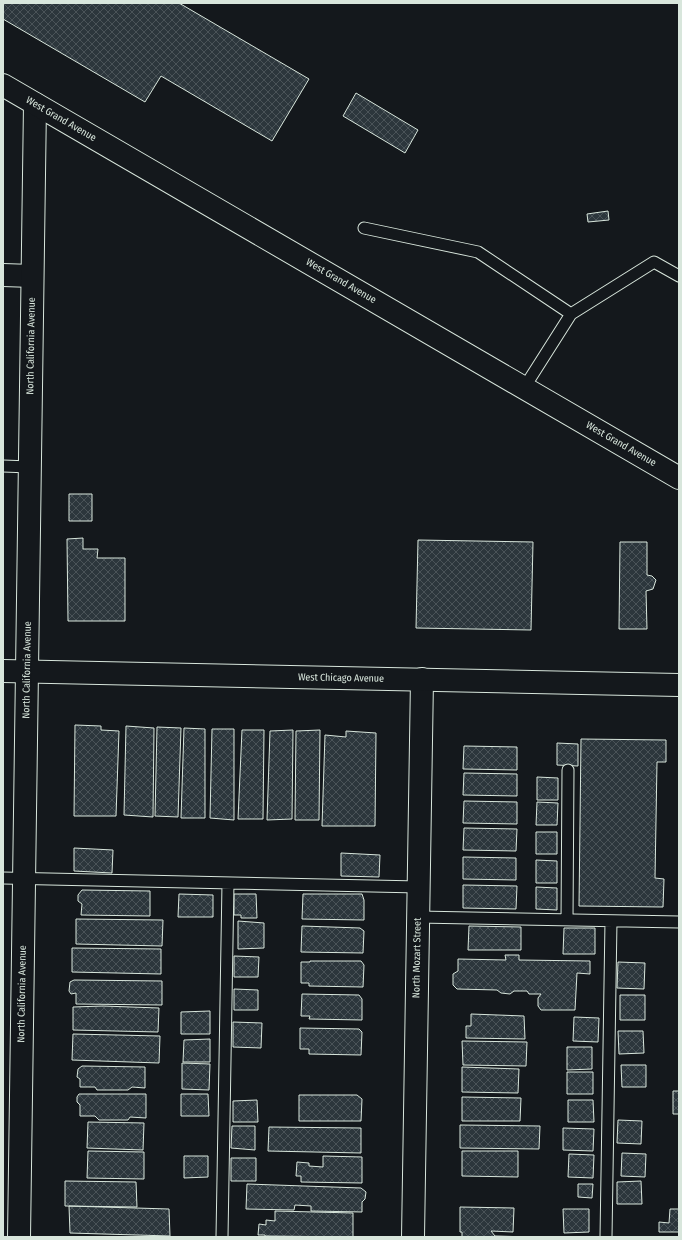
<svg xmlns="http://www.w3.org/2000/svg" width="682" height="1240" font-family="'Fira Sans Condensed',sans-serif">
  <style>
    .building { fill: url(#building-cross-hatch); stroke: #d8e6dc }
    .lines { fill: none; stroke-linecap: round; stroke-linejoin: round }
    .service-casing { stroke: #d8e6dc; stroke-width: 13 }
    .minor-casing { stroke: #d8e6dc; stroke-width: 24 }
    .tertiary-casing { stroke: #d8e6dc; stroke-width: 24 }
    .secondary-casing { stroke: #d8e6dc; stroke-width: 24 }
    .service { stroke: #14181c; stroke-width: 11 }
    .minor { stroke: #14181c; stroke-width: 22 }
    .tertiary { stroke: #14181c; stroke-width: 22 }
    .secondary { stroke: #14181c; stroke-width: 22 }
    .labels { text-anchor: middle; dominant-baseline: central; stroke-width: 3; stroke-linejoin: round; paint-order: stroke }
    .street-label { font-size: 10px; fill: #d8e6dc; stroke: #14181c }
  </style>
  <defs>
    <pattern id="building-cross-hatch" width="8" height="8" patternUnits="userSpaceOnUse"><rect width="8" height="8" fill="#2c363c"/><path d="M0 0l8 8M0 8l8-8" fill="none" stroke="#4a5358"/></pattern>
  </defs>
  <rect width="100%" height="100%" fill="#14181c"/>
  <path class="building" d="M3,3H179L309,79L272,141L161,76L145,102L3,19Z
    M356,93L418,130L405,153L343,116Z
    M608,211L609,220L588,222L587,214Z
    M69,494H92V521H69Z
    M83,538V549H98L97,558H125V621H68L67,539Z
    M418,540L533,542L531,630L416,628Z
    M620,542H647V575L652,576L656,580L653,589L646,591L647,629H619Z
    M75,725L101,726V730L119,731L116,816H74Z
    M126,726L154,728L153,817L124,815Z
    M157,727L181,728L178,817L155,816Z
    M184,728L205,729V818H181Z
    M212,729H234V820L210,818Z
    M242,730H264L263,819H238Z
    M293,730L292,819L267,820L270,731Z
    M320,730L319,820H295L296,731Z
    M346,731L376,733L375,826H322L325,735L346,737Z
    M581,739L666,740V762H657L655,878L664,879L663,907L579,906Z
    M557,743L578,744V766L557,765Z
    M464,746L517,747V770L463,769Z
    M464,773L517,774V796L463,795Z
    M537,777L558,778V800H537Z
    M464,801L517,802V824L463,823Z
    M537,802L558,803L557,825H536Z
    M464,828L517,829L516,851L463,850Z
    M536,832H557V854H536Z
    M74,848L113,850L112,873L74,871Z
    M341,853L380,855L379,877L341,876Z
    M463,857L516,858V880L463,879Z
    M536,860L557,861V883H536Z
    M463,885L517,886L516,909L463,908Z
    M536,887L557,888V910L536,909Z
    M82,890L150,891V916L81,915L82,904L78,901V895Z
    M179,894L213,895V917H178Z
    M234,894H256L257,918H241V915H234Z
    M303,894H362L364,900V920L302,919Z
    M76,919L163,920L162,946L76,944Z
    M238,921L264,923V948L238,949Z
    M302,926L360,928L364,931L363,953L301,952Z
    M469,926L521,927V950H468Z
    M564,928H595V954H563Z
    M72,948L161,949V974L72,972Z
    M505,955H519V960L590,961V974L577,973L575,1010H541L538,1006V998L541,994H529L527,991H514L510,994L501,993L497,990L457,989L453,985V974L458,971V959L506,960Z
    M234,956L259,957L258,977H234Z
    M310,961H361L364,965L363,987L309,986V983H301V962H310Z
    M618,962L645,963L644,989L617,988Z
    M74,980L162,981V1005L76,1004V993L71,994L69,991L70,982Z
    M234,989L258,990V1010H234Z
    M302,994L359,995L362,999V1020L309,1019L310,1016H301Z
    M620,995H645V1020H620Z
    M103,1006L159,1008L158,1032L73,1030V1007Z
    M210,1011V1034H181V1012Z
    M471,1014L524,1016L525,1039L466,1038V1026H471Z
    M574,1017L599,1018L598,1042L573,1041Z
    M233,1022L262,1023L261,1048L233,1047Z
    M300,1028L359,1029L362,1032L361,1055L309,1054V1049H300Z
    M618,1031H643L644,1053L619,1054Z
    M73,1034L160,1036L159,1063L72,1060Z
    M210,1039V1062H183L184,1040Z
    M462,1041L527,1042L526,1066L463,1065Z
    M567,1047H592V1069L567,1070Z
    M182,1063L210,1064L209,1090L182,1089Z
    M621,1065H646V1087H622Z
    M82,1066L145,1067V1088L132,1087L128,1090H97L95,1087H80V1079L77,1077L78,1069Z
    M462,1067L519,1069L518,1093L462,1092Z
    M567,1072H593V1094H567Z
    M673,1091H679V1114H673Z
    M79,1094H146V1118L130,1117L128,1120H99L95,1116H80V1105L77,1102V1097Z
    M181,1094H208L209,1116H181Z
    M299,1095H357L362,1099L361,1121H299Z
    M462,1097L521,1098L520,1121H462Z
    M257,1100L258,1122H233V1101Z
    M568,1100H593L594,1122H568Z
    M618,1120L642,1121L641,1144L617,1143Z
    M88,1122L144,1123L143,1150L87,1148Z
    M460,1125L540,1126L539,1149L460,1148Z
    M232,1126H255V1150L231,1148Z
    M269,1127L361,1128V1153L268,1151Z
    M563,1128L594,1129L593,1151L563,1150Z
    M88,1151L144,1152V1179L87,1178Z
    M462,1151H518V1177L462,1176Z
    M622,1153L646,1154L645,1177L621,1176Z
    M569,1154L594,1155L593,1178L568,1177Z
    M184,1156H208V1177L184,1178Z
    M323,1156L362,1157V1183L301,1182V1176H296L297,1162L309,1163V1166L323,1167Z
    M231,1158H256V1181H231Z
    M65,1181L136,1182L137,1207L65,1206Z
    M641,1181L642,1204H617V1182Z
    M247,1184L361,1188L366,1192L365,1199L362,1202V1212L311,1211V1206L295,1205L294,1210L246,1209Z
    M578,1184H593L592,1198L578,1197Z
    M69,1206L169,1209L170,1236L70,1233Z
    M460,1207L514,1208L513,1232L491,1231L495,1236L531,1237H462V1232H460Z
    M563,1209H589V1232L564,1233Z
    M670,1209H679V1232H659V1222L669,1223Z
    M275,1211L353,1213V1237L265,1236V1235H258L259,1224L266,1225V1220L275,1221Z"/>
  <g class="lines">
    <defs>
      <path id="service" d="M364,228L478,252L571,314
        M524,388L571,314L654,262L679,276
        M3,466L30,467
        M3,878L419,887
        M418,917L679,922
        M567,920L568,770
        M222,1237L228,883
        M606,1237L611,921"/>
      <path id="minor" d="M3,275L32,276
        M413,1237L422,679"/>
      <path id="tertiary" d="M19,1237L35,104"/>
      <path id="secondary" d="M3,85L679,478
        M3,671L679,685"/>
    </defs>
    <use href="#service" class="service-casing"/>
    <use href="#minor" class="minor-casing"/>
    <use href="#tertiary" class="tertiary-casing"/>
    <use href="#secondary" class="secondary-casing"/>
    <use href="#service" class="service"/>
    <use href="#minor" class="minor"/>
    <use href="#tertiary" class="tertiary"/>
    <use href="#secondary" class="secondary"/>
  </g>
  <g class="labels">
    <g class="street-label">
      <text transform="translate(61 119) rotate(30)">West Grand Avenue</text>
      <text transform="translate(341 281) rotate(30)">West Grand Avenue</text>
      <text transform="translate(31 346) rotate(-89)">North California Avenue</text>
      <text transform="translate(621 444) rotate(30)">West Grand Avenue</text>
      <text transform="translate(27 670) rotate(-89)">North California Avenue</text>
      <text transform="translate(341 678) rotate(1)">West Chicago Avenue</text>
      <text transform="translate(417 958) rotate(-89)">North Mozart Street</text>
      <text transform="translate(22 994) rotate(-89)">North California Avenue</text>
    </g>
  </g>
  <rect width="682" height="1240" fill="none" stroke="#d8e6dc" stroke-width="8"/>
</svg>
